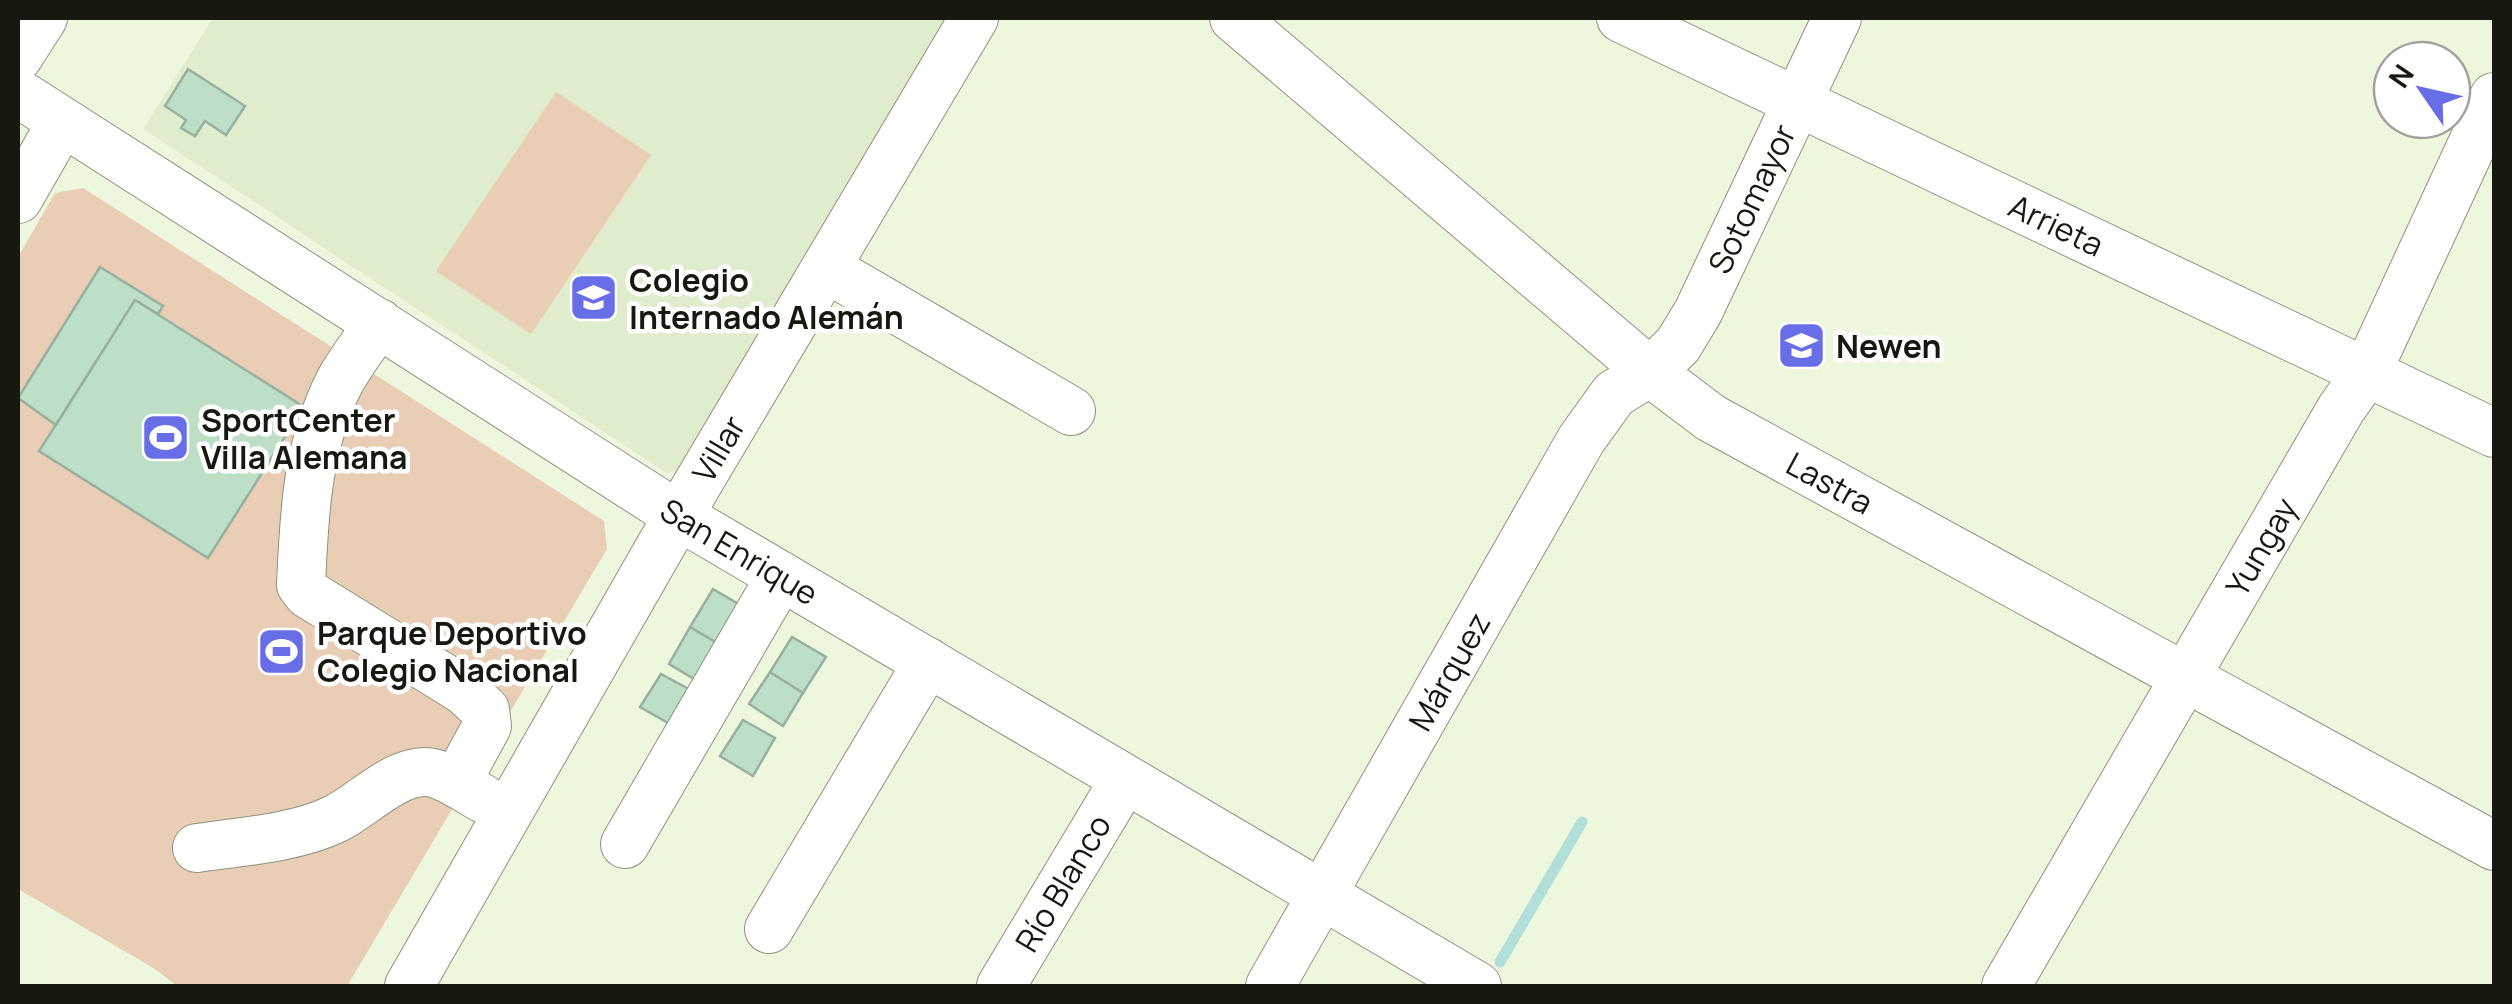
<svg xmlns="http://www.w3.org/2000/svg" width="2512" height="1004" font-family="Manrope,sans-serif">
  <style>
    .built { fill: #e0edcc }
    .green { fill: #e9ceb5 }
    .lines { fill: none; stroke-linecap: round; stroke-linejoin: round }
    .stream { stroke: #b2dfd9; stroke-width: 11 }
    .building { fill: #bddec7; stroke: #98b0a0; stroke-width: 2.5 }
    .minor-casing { stroke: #8b947d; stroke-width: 50 }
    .minor { stroke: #fff; stroke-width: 48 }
    .labels { text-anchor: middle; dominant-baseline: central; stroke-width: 9; stroke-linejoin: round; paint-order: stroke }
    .street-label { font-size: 32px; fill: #161910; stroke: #fff }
    .poi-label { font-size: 32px; font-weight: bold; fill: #161910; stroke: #fff; text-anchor: start }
  </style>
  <rect width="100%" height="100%" fill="#edf7dd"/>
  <path class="built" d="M213,18H953L686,467L667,473L143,129Z"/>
  <path class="green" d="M556,92L651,155L531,334L436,271Z
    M83,188L604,521L607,549L347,986H177L155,969L18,889V257L55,193Z"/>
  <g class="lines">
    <path class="stream" d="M1500,962L1582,822"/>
  </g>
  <path class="building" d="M188,69L245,106L226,135L205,121L195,136L181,128L186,120L165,106Z
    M100,267L163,306L158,314L135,300L56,425L18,398Z
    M135,300L304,407L208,558L39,451Z
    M713,589L747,609L724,647L690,627Z
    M690,627L724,647L701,683L669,664Z
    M792,637L826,657L803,693L770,672Z
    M770,672L803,693L783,726L749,704Z
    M661,674L698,694L677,728L640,707Z
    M743,720L775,738L753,776L720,756Z"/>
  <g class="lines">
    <defs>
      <g id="minor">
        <path id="s1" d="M1234,18L1650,372L1711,418L2494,846"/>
        <path id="s2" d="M1621,18L2494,433"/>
        <path d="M18,57L43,18"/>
        <path id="s3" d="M18,93L679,516L1477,986"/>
        <path d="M18,199L62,122"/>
        <path d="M826,268L1071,411"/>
        <path d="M379,323C366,342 351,361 340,381C307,445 304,514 301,585L308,594L465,691L485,710L487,726L456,783"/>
        <path d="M625,844L781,576"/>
        <path d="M197,848C239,842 296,838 335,819C362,806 393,772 425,772C443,772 466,789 482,798"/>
        <path d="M769,929L928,662"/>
        <path id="s4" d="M409,986L663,542L974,18"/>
        <path id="s5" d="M1001,986L1125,779"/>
        <path id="s6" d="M1270,986L1581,440L1614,394L1650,372L1678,345L1698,312L1837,18"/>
        <path id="s7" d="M2006,986L2341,409L2367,372L2494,97"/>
      </g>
    </defs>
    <use href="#minor" class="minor-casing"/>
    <use href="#minor" class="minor"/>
  </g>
  <defs>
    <symbol id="school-square" viewBox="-11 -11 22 22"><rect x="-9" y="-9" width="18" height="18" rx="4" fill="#686ee7" stroke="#fff"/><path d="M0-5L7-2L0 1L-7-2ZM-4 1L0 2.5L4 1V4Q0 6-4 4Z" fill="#fff"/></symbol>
    <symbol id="stadium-square" viewBox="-11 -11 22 22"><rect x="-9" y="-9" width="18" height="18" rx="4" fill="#686ee7" stroke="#fff"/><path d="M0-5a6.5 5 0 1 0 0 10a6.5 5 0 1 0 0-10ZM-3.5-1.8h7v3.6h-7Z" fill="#fff"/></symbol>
  </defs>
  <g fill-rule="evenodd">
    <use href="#school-square" x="566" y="270" width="55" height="55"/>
    <use href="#school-square" x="1774" y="318" width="55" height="55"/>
    <use href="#stadium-square" x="138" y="410" width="55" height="55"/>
    <use href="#stadium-square" x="254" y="624" width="55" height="55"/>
  </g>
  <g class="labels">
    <g class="street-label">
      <text stroke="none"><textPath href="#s6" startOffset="930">Sotomayor</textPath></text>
      <text stroke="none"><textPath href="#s2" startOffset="482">Arrieta</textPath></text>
      <text stroke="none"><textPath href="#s4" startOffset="620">Villar</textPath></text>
      <text stroke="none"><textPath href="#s1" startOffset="758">Lastra</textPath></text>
      <text stroke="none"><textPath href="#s7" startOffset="508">Yungay</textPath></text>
      <text stroke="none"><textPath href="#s3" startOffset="855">San Enrique</textPath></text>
      <text stroke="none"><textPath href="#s6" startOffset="362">Márquez</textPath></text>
      <text stroke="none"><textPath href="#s5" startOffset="120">Río Blanco</textPath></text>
    </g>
    <g class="poi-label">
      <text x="629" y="280">Colegio<tspan x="629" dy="37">Internado Alemán</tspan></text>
      <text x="1836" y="346">Newen</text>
      <text x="201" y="420">SportCenter<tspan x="201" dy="37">Villa Alemana</tspan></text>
      <text x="317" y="633">Parque Deportivo<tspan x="317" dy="37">Colegio Nacional</tspan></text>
    </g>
  </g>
  <rect width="2512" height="1004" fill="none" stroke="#161910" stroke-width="40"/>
  <g transform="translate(2422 90) rotate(304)"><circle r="48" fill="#ffffff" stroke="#a2a39f" stroke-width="2.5"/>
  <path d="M0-8L18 38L0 25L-18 38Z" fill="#686ee7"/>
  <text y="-15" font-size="28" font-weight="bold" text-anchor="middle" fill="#161910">N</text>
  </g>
</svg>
